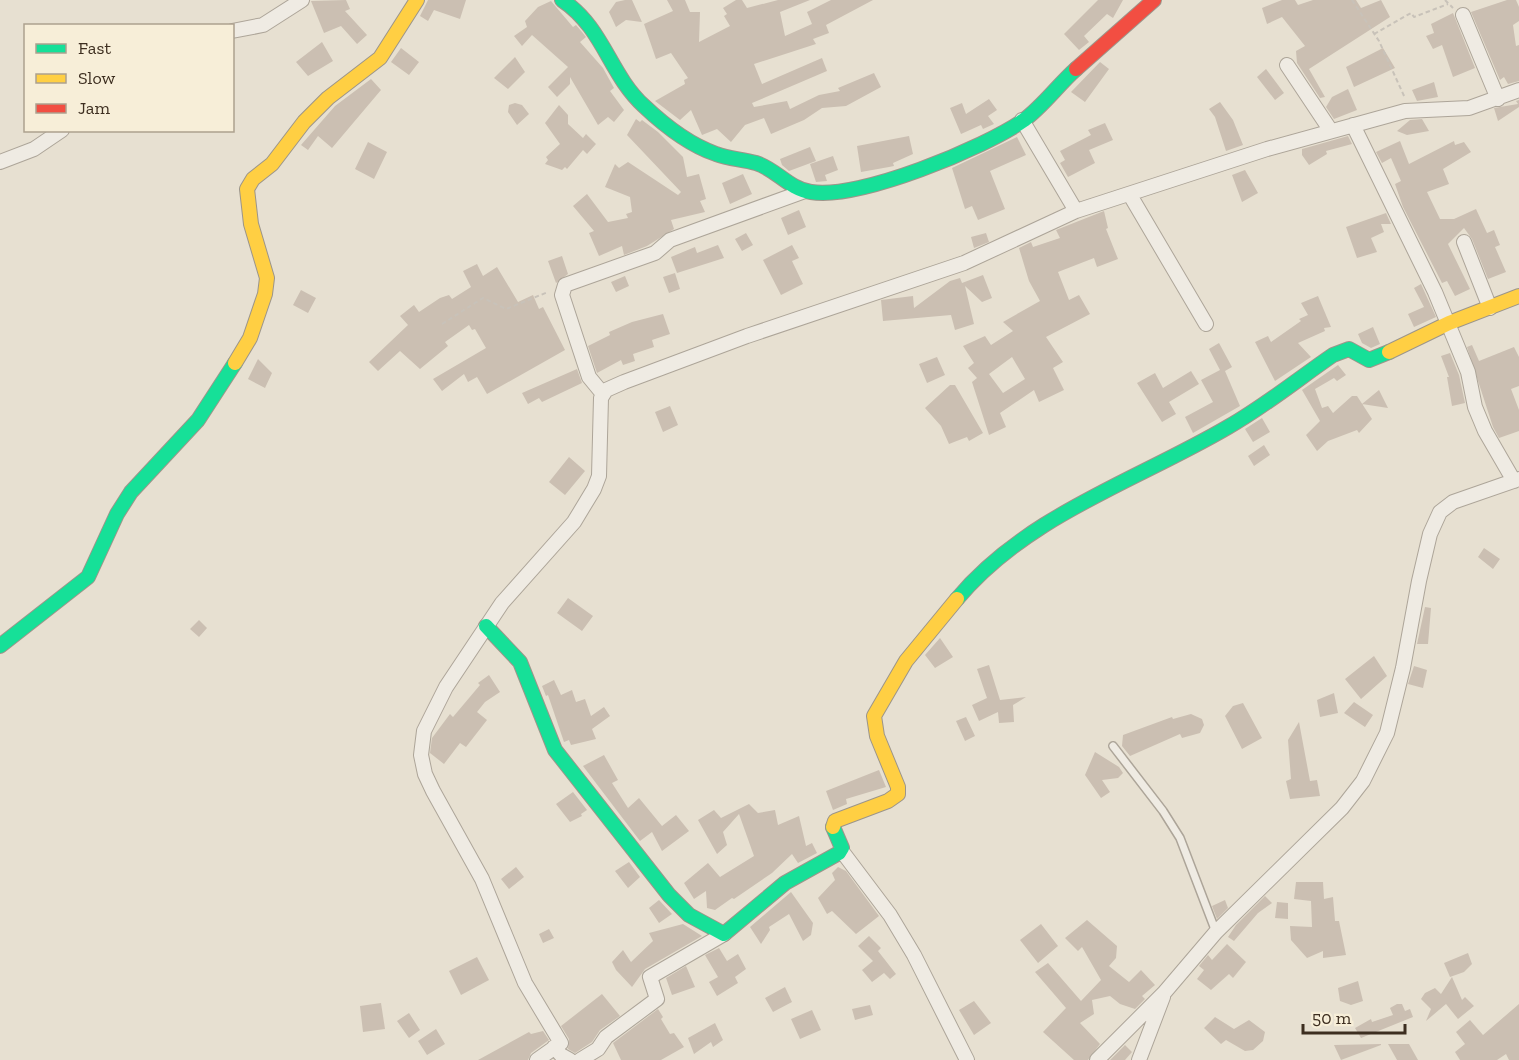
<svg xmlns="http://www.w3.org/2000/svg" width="1519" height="1060" font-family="'Zilla Slab',serif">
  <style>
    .building { fill: #cbbfb2; fill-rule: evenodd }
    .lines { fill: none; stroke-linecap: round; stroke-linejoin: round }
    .lane-casing { stroke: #ada599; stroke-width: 10 }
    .street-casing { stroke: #ada599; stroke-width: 16 }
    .fast-casing { stroke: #9c958a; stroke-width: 16 }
    .slow-casing { stroke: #9c958a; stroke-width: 16 }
    .jam-casing { stroke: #9c958a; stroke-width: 16 }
    .path { stroke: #c8c2b9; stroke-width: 2; stroke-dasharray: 4.5 3; stroke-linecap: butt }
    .lane { stroke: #efebe3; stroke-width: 7 }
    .street { stroke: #efebe3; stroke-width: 14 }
    .fast { stroke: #16e098; stroke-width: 14 }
    .slow { stroke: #ffcf43; stroke-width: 14 }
    .jam { stroke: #f24e42; stroke-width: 14 }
  </style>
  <rect width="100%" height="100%" fill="#e7e0d1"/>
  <path class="building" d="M346,0L350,9L345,11L367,35L357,44L341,26L324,33L311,1Z
    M428,0H466L460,19L434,10L428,21L420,16Z
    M625,0H632L642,22L626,20L616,27L609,12L616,2Z
    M667,0H685L690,12H700L699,42L730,26L724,16L727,14L723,8L736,0H742L747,8L778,0H810L780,12L785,36L812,24L807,12L831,0H873L826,25L829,33L813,39L816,44L754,64L762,84L822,58L827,71L752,103L754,107L787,101L790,109L819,95L840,91L838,88L874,73L881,87L846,106L822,108L804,120L771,134L764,118L745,125L731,142L717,129L702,135L691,110L680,120L655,101L685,84L684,80L688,78L671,53L656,59L644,24L673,11Z
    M1098,0H1123L1113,18L1107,14L1084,36L1089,42L1079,50L1064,34Z
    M1282,0H1295L1298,5L1313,0H1356L1361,8L1381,0L1390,17L1309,69L1325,97L1320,98L1297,63L1296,51L1305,46L1282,17L1267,24L1262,8Z
    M1507,0H1516L1519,7V21L1513,25L1516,46L1519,45V81L1508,84L1504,77L1500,80L1471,12Z
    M551,1L573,27L576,25L582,32L586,37L580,42L603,68L614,88L610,91L624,110L614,122L608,117L598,125L570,77V84L557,97L548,87L568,67L532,35L522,46L514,36L527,27L525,21L538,7Z
    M1453,13L1475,68L1453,77L1442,45L1433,49L1426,36L1434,33L1431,24Z
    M322,42L333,61L308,76L296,62Z
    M401,48L419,62L409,75L391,62Z
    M1383,48L1395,68L1354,87L1346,67Z
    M515,57L525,72L508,89L494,78Z
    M1100,62L1109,69L1085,102L1071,92Z
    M1266,69L1284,93L1275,100L1257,77Z
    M371,79L381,90L332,148L318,136L308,150L301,145L335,106Z
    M1434,82L1438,97L1417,101L1412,90Z
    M1348,89L1357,110L1334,119L1326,107L1332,97Z
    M989,99L997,110L988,116L994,124L983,129L981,125L961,134L950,108L962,103L966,114Z
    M1519,100V107L1498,121L1494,108L1518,104L1516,101Z
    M1220,102L1233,120L1243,145L1226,151L1215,117L1209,109Z
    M515,103L522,105L529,114L517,125L508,112L509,105Z
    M559,105L568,115V124L583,138L586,134L596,144L587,154L583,150L567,169L565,167L562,170L545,164L548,160L546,157L560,144L545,123Z
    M636,119L640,122L642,120L658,132L683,157L687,177L699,174L706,199L700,201L705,212L671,220L674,229L647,246L624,255L622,246L599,256L589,233L594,231L573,206L587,194L608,222L628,218L626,214L632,212L630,197L605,187L615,164L619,168L628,162L678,195L681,192L627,135Z
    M1422,119L1429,131L1407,135L1397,131L1410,120Z
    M1105,123L1113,140L1089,150L1095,163L1068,177L1060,163L1065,160L1060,151L1091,135L1088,130Z
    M909,136L913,154L893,163L894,166L889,167L861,172L857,146Z
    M1348,136L1352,144L1326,151L1327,154L1309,165L1302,155V149Z
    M1017,137L1026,155L990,171L1005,209L978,220L972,206L965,209L952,168Z
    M1400,141L1409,164L1454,141L1455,145L1464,142L1471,152L1443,169L1449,184L1427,192L1440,219H1454L1476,209L1487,233L1494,230L1500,245L1495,247L1506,272L1488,279L1472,239L1464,228L1448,244L1470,289L1455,296L1447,281L1442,283L1403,207L1395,184L1401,181L1391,158L1382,163L1376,152Z
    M368,142L387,152L374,179L355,169Z
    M810,147L816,161L789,171L782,165L780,159Z
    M833,156L838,170L825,175L827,181L816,182L810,164Z
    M1245,170L1258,193L1242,202L1232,175Z
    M743,174L752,194L730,204L722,183Z
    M799,210L806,227L788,235L781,218Z
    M1104,211L1108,228L1106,229L1118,259L1097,267L1094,258L1058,272L1069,300L1079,295L1090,314L1046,337L1063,362L1053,368L1064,390L1039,402L1034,390L1000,413L1006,427L989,435L972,382L977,378L968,368L974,363L963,346L985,336L991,345L1013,331L1003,322L1040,301L1029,281L1019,248L1031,242L1033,247L1060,238L1056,230ZM1012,357L1025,379L1003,393L989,374Z
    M1386,213L1391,224H1381L1384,232L1371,238L1377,252L1357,258L1346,227Z
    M746,233L753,245L742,251L735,239Z
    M986,233L989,242L974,248L971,237Z
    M718,245L724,258L677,273L671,257L695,247L697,253Z
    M792,245L799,258L792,261L803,284L781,295L763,260Z
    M562,256L568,274L556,283L548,261Z
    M477,264L483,276L497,267L518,302L533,295L539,309L543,307L565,350L487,394L477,377L468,382L464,374L442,391L433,379L486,348L475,329L472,330L469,325L445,342L448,346L420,369L400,351L378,371L369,362L408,325L400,316L414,305L419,312L440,298L449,295L452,299L471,287L463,271Z
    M675,273L680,289L669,293L663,277Z
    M983,275L992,298L982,302L965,286L974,324L955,330L951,315L883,321L881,300L913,296L914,308L950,281L960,278L962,283Z
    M625,276L629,286L616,292L611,282Z
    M1421,284L1436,317L1414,327L1408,314L1424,307L1414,288Z
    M301,290L316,298L308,313L293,305Z
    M1318,296L1331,327L1324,328L1325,331L1298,343L1311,357L1275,381L1255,342L1268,336L1271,342L1301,321L1299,319L1308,315L1301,303Z
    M663,314L670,334L652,340L654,347L633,354L635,361L623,365L621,360L597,373L588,346L610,335L609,332L632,322Z
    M1373,327L1380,344L1371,348L1362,343L1358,334Z
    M1219,343L1232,367L1225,371L1240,406L1193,433L1185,417L1213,402L1201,380L1220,370L1209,349Z
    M1472,345L1479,361L1514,347L1519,357V386L1511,389L1519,410V431L1499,438L1493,427L1467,347Z
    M1450,353L1459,375L1465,403L1452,406L1447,377H1449L1441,356Z
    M937,357L945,375L927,383L919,364Z
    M258,359L272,373L265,388L248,379Z
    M1338,365L1346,375L1337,381L1334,378L1315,389L1322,408L1328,406L1333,413L1352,396H1357L1372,419L1359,433L1357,430L1328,441L1317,451L1306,435L1320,421L1302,390Z
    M577,369L582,383L542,402L539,398L528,404L522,393Z
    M1191,371L1199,384L1169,402L1176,414L1162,422L1137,383L1155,373L1163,388Z
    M950,385H955L983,433L969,441L967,437L949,444L941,426L925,408Z
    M1379,390L1388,408L1362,404Z
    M670,406L678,425L663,432L655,412Z
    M1262,418L1270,432L1253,442L1245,429Z
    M1264,445L1270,455L1254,466L1248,456Z
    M569,457L585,471L565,495L549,482Z
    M1484,548L1500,559L1493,569L1478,557Z
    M568,598L593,616L582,631L557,613Z
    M1425,607L1431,608L1428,644H1417Z
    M199,620L207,628L199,637L190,629Z
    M940,638L953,657L935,668L925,655Z
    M1374,656L1387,676L1361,699L1345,679Z
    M989,665L1000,700L1026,697L1013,705L1014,722L999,723L998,712L979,721L972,705L987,698L977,669Z
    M1414,666L1427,670L1423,688L1408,684Z
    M489,675L500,692L485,702L477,712L487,720L466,747L460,743L444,764L430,753L432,738L450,714L453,717L480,685L478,683Z
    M554,680L561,695L572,690L576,702L585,699L591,716L604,707L610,716L592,729L596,739L571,745L569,740L564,742L548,695L546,696L542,686Z
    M1334,693L1338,713L1320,717L1317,700Z
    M1354,702L1373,715L1365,727L1344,713Z
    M1243,703L1262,738L1242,749L1225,716L1233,706Z
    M1191,714L1202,719L1204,725L1200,733L1182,738L1180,734L1130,756L1122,746L1123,735L1172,717L1173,719Z
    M966,717L975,736L965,741L956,721Z
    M1299,722L1310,781L1317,780L1320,796L1290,799L1286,781L1291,779L1288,740Z
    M1095,752L1119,767L1123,773L1118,778L1102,780L1110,792L1101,798L1085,775Z
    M604,755L618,780L612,783L628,808L639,798L662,826L676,815L689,831L662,851L652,832L640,841L583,766Z
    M879,770L886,787L846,799L847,804L833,810L826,791Z
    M573,792L587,810L581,814L582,816L570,822L556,804Z
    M749,804L758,813L775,810L778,825L799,816L806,846L812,843L817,853L798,863L792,854L772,873L734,899L732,898L715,910L707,908L706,891L694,899L684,883L708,863L720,877L754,856L739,814L723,832L727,845L717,854L698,820L714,810L721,818Z
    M629,862L640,877L628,888L615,871Z
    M516,867L524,877L509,889L501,879Z
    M838,867L846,871L879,916L856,934L832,911L827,914L818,898L835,880L832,873Z
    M1296,882H1323L1324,899L1333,897L1335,921H1339L1346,955L1323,958V951L1307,958L1291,940L1290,926L1312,927L1311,901L1294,899Z
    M791,892L813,923L811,935L803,941L789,914L769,927L770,930L761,944L750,927Z
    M1265,896L1272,903L1258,913L1234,941L1228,937L1236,925Z
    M659,900L672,914L659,923L649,908Z
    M1225,900L1228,908L1217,919L1212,906Z
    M1277,902L1288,903V919L1275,918Z
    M1087,920L1117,946L1116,958L1109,966L1129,982L1141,970L1155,985L1142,996L1145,999L1135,1009L1120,1004L1110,996L1092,1000L1094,1014L1080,1023L1100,1044L1088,1060H1074L1043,1032L1066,1008L1035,972L1048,963L1081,1001L1101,980L1082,947L1078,951L1065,938Z
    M683,924L702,936L645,969L632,987L616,970L612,962L623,950L631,962L653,941L649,933Z
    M1041,924L1058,946L1038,963L1020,940Z
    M549,929L554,938L543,943L539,934Z
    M869,936L881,948L878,951L896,974L890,979L884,973L872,982L862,970L873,961L858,946Z
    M1227,944L1246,962L1233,978L1229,974L1211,990L1197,979L1204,970L1199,966L1208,955L1212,960Z
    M719,948L727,961L738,954L746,969L735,977L738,983L717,996L709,982L718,977L705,955Z
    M1468,953L1472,964L1464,972L1450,977L1444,963Z
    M477,957L489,980L461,995L449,971Z
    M686,966L695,987L672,995L666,978Z
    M1452,977L1462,1000L1465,997L1474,1006L1458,1019L1446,1004L1426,1021L1431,1009L1421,999L1425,993L1435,988L1441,994Z
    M1358,981L1363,1001L1351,1005L1340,1001L1338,988Z
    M785,987L792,1002L773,1012L765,998Z
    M602,994L620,1016L600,1030L592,1042L575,1053L568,1049L569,1039L561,1026Z
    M974,1001L991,1023L974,1035L959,1010Z
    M381,1003L385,1029L363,1032L360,1006Z
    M1397,1004H1402L1405,1011L1410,1009L1413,1017L1361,1038L1355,1028L1371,1019L1372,1022L1393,1015L1390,1008Z
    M1519,1004V1060H1509L1506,1054L1497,1060H1460L1455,1052L1465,1044L1456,1032L1470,1020L1483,1035Z
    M870,1005L873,1015L855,1020L852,1009Z
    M658,1009L663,1017L661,1019L670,1034L674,1033L684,1047L661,1060H621L613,1043Z
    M812,1010L821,1030L800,1039L791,1019Z
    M409,1013L420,1030L409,1038L397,1021Z
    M1215,1017L1234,1029L1249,1020L1265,1032L1263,1041L1253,1050L1245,1051L1226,1040L1221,1044L1204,1028Z
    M715,1023L723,1040L713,1047L711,1042L694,1054L688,1038Z
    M436,1029L445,1044L427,1055L418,1041Z
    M543,1031L549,1040L531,1053L528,1060H478L529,1032L531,1034Z
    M1388,1044H1409L1418,1060H1397Z
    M1125,1045L1132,1052L1125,1060H1110Z
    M1334,1045L1381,1044V1045L1341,1060Z"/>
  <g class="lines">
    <defs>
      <path id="lane" d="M1113,746L1163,811L1180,838L1216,932"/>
      <path id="street" d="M1463,15L1498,99
        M232,31L263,25L302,0
        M1287,65L1331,131
        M1022,120L1076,211L1267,149L1405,111L1469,108L1519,90
        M1353,125L1435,292L1468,372L1475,407L1485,431L1514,481
        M0,162L34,149L62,130
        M1130,195L1206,324
        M1464,242L1490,308
        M603,394L589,377L562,295L565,285L655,253L670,240L805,191
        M841,850L890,915L914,955L967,1060
        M554,1047L561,1055L570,1060
        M537,1060L561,1043L525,983L482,879L433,791L425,774L421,755L424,731L446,687L502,603L574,522L594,489L599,476L601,398L606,390L624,382L747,336L964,263L1076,211
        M580,1060L598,1049L606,1037L657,999L650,977L724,934
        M1097,1060L1164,993L1216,932L1342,808L1363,781L1387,733L1403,668L1419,581L1430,534L1440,512L1453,502L1519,479
        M1139,1060L1163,997"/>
      <path id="fast" d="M562,0C604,28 609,74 644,106C664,125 690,145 716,154C729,159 742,159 756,163C776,169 789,189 811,192C859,200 984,148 1024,120C1043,106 1058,85 1076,69
        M957,599C1027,515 1136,481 1228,427C1265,406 1298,379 1333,355L1349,349L1369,360L1389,352
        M486,626L520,662L555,750L669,895L689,915L724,934L785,883L839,853L842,848L833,827
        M0,646L88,577L117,514L131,492L198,420L235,363"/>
      <path id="slow" d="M1389,352L1449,323L1519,296
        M235,363L250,338L265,294L267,278L251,224L247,189L253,179L272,164L304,122L328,98L380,58L417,0
        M833,827L835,821L888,801L898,794V787L877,736L874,716L906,661L957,599"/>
      <path id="jam" d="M1076,69L1154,0"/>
    </defs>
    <use href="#lane" class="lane-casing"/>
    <use href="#street" class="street-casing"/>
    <use href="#fast" class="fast-casing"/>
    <use href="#slow" class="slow-casing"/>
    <use href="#jam" class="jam-casing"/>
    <path class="path" d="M1352,0L1379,41L1405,98
      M1445,0L1453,8
      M1374,34L1411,13L1414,17L1448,4
      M442,324L483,298L506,309L548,292"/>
    <use href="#lane" class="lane"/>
    <use href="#street" class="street"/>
    <use href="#fast" class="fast"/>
    <use href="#slow" class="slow"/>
    <use href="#jam" class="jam"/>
  </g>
  <rect x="24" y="24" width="210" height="108" fill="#f7eed8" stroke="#ada18e" stroke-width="1.5"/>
  <rect x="36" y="44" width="30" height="9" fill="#16e098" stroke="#ada18e" stroke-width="1.5"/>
  <text x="78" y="54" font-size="18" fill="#3d2e20">Fast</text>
  <rect x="36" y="74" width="30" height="9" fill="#ffcf43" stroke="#ada18e" stroke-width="1.5"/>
  <text x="78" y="84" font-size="18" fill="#3d2e20">Slow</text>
  <rect x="36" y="104" width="30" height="9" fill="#f24e42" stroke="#ada18e" stroke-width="1.5"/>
  <text x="78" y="114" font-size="18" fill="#3d2e20">Jam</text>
  <path d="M1303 1024v9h102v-9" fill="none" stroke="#3d2e20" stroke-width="3"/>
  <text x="1312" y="1024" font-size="18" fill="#3d2e20" stroke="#f7eed8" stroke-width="4.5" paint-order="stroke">50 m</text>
</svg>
